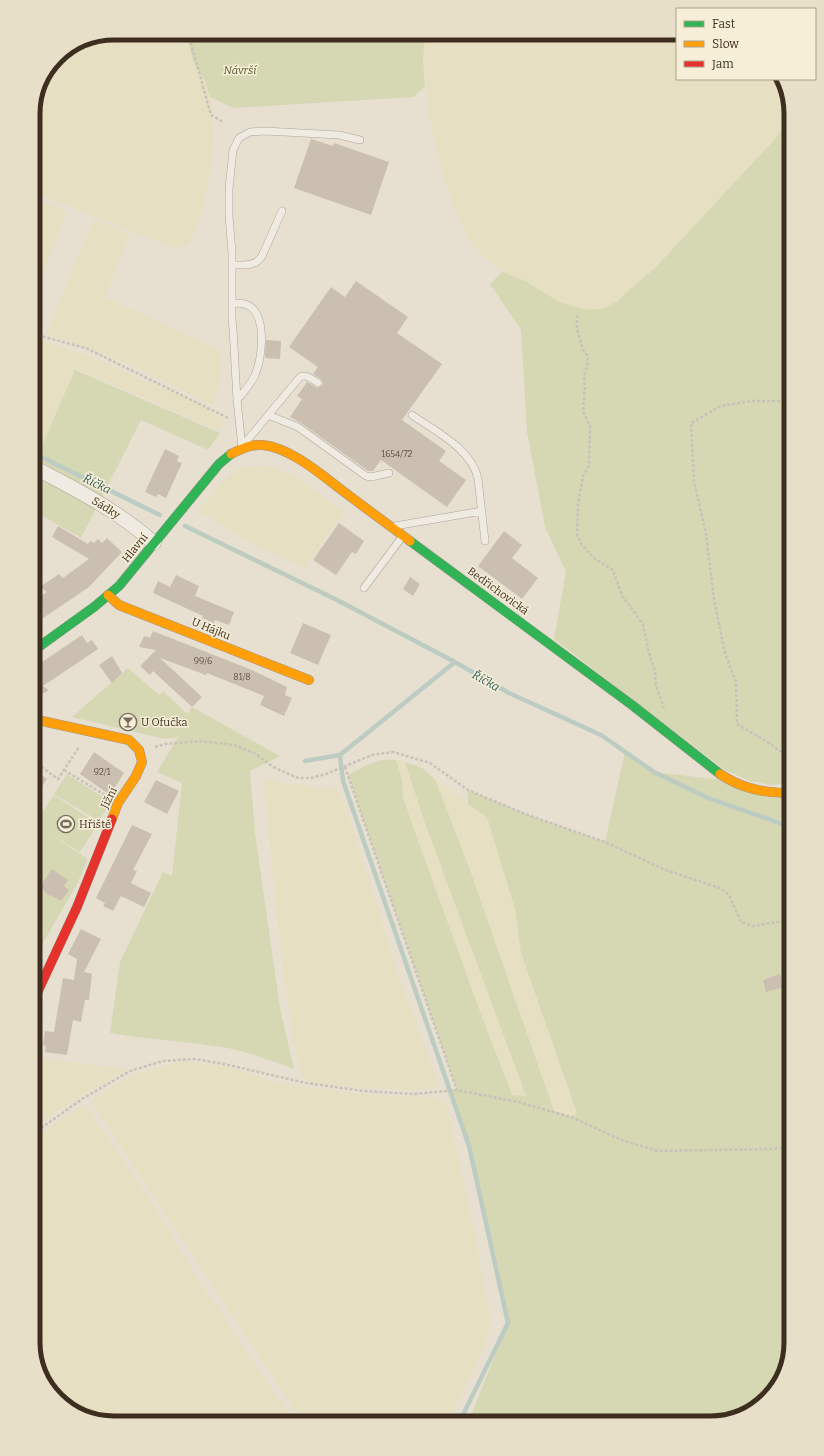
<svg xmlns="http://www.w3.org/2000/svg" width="824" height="1456" font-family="Bitter,serif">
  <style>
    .farmland { fill: #e6dfc2 }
    .green { fill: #d6d7b3 }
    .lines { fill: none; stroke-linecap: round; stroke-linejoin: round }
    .stream { stroke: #bcccc2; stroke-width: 4.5 }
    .building { fill: #cbbfb2 }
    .lane-casing { stroke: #ada599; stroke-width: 8 }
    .street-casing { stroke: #ada599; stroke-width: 15 }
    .fast-casing { stroke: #9c958a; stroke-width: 10 }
    .slow-casing { stroke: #9c958a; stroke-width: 10 }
    .jam-casing { stroke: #9c958a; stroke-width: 10 }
    .path { stroke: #c8c2b9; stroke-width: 2.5; stroke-dasharray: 3 2; stroke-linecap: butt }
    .lane { stroke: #efebe3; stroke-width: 7 }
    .street { stroke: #efebe3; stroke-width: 14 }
    .fast { stroke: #30b455; stroke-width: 9 }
    .slow { stroke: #ff9f0a; stroke-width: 9 }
    .jam { stroke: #e5322d; stroke-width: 9 }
    .labels { text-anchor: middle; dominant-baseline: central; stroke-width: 3; stroke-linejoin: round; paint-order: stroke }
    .number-label { font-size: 9px; fill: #605244 }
    .park-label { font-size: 11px; font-style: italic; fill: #4d5a26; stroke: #f7eed8 }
    .street-label { font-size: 11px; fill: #3d2e20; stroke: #f7eed8 }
    .poi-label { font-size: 11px; fill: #3d2e20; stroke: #f7eed8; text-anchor: start }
    .water-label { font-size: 12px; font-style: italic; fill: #2f5d5a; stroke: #f7eed8 }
    .rim { fill: none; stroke: #3d2e20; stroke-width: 5 }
  </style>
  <rect width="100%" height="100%" fill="#e7e0d1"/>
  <path class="farmland" d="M114,33H186L193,61L205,81L210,94L213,113L214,145L210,175L203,207L197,227L192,238L187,245L179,248L165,245L33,192V109L41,79L57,57L83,39Z
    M425,33H677V79H783L791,119L774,140L655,268L617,302L606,308L597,310H584L570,306L556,300L525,281L502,272L478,252L469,241L457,216L441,169L429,117L423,60Z
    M33,200L50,204L67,211L33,301Z
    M94,219L130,234L105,297L219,350L220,361V379L214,402L211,405L132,366L83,346L46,334Z
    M33,338L43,341L33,362Z
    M44,341L84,354L193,401L222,418L223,424L220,428L215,429L136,394L76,369L44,441L33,437V366Z
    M260,465L278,469L293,475L344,512L305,568L255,545L199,511L216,489L230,475L242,467Z
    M396,759L405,762L425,823L526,1096L512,1095L479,1009L413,827L403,797L402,780Z
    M263,778L283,783L306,785L316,789L332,788L339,793L349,816L400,981L410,1005L440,1088L414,1090L350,1087L308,1082L301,1075L294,1044L282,965Z
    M435,779L487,817L515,909L521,953L577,1114L571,1117L554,1111L471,873Z
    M33,1057L104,1066L127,1070L72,1102L38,1124L33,1129Z
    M179,1062L202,1063L235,1069L278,1083L370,1095L439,1098L447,1106L475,1233L491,1322L486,1342L475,1369L448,1423H303L91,1101L113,1086L135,1074Z
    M85,1104L150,1200L210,1298L218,1306L235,1334L296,1423H109L69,1409L41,1377L33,1342V1147L36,1141L56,1122Z"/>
  <path class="green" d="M186,33H425L423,60L425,87L413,97L233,108L210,97L205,81L193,61Z
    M791,119V783L772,785L750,781L725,770L554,639L566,572L545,527L527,432L521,330L490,284L502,272L525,281L556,300L570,306L590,310L606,308L616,302L655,268L774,140Z
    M75,370L220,433L208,450L141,420L81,538L41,515L33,526V466Z
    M128,668L159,695L163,691L187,714L192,707L280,756L250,771L255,833L280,1008L294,1069C272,1061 251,1053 228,1048C188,1041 149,1040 110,1033L120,962L163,872L172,876L182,783L157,772L178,737L165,739L72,717Z
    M625,752L654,772L730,781L791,793V1342L777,1387L745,1415L710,1423H473L469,1420L508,1323L469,1147L449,1090L457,1089L348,775C363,767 379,757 396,760L402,780L403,797L413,827L479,1009L512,1095L526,1096L425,823L405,762L422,768L435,779L471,873L554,1111L571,1117L577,1113L521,953L515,909L487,817L468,804V790L525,814L605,842Z
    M67,774L111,802L99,821L54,794Z
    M54,795L98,824L80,852L46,831L88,859L77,884L33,960V822L35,823Z"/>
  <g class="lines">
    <path class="stream" d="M33,453L160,515
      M185,526L339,601L455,662L509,693L601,735L654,772L708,798L782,824L791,825
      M340,755L343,781L469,1146L508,1323L459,1423
      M305,761L340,755L455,662"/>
  </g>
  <path class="building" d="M311,139L333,146L334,143L389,162L371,215L294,188Z
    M356,281L408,317L397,333L442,364L402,420L446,451L439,461L466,480L447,507L381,460L373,471H368L301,423L290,417L302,399L297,396L307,382L317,388L322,386L323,383L321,379L313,374L318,367L289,347L331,287L345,297Z
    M266,340L281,341L280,359L265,358Z
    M165,449L179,456L177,461L182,463L166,498L158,494L156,497L145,492Z
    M339,523L364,541L356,554L352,552L336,575L313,560Z
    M58,526L88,544L90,541L94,543L98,539L102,543L107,538L122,552L89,587L33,625V601L47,592L40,587L59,574L63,578L89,559L52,537Z
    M504,531L522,545L512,558L538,578L522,599L478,566Z
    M176,575L199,586L195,596L234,612L229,625L215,620L214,623L202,618L203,616L153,593L158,581L170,587Z
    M410,577L420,584L413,596L403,589Z
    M303,623L331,635L318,665L290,653Z
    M153,631L252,670L287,687L285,695L292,698L284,716L260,705L264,696L207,673L206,675L160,658L202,697L192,707L153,671L150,675L140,666L156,650L139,647L144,636L150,638Z
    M82,635L87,643L92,640L98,649L43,686L49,690L33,700V668Z
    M112,656L122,673L112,683L99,665Z
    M94,752L124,773L110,795L80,774Z
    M33,769L47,779L33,800Z
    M156,780L179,791L167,814L144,802Z
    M132,825L152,834L133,870L137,871L131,883L151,893L144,907L121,896L113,911L103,906L105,903L96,898Z
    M52,869L68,880L64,886L69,890L61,901L52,896L48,895L40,886Z
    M81,929L101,939L84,972L92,974L89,1000H85L81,1022L73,1020L67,1055L45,1052L46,1046L43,1045L45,1031L54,1032L63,978L74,980L77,959L68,954Z
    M780,974L784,987L766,992L763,980Z"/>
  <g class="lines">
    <defs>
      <path id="lane" d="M232,265C244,265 255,267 262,256L282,211
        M233,303C239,303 248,303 253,309C266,323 262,358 255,375C251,384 244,392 237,400L233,328L232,320V253L229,216V189L233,150L239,138L250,132L265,131L339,135L360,140
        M237,400L242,447
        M268,415L298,427L366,476L371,477L389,473
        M412,415C435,431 472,449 478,479L485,541
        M245,443L300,377C307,374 311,379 318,383
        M395,526L482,511
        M364,588L402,537"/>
      <path id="street" d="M33,467C76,489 118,511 154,543"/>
      <path id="fast" d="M410,541L632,705L720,774
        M33,651L94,607L119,586L219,464L231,454"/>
      <path id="slow" d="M231,454C241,449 251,444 263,445C292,448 324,477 347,494C368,510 389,525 410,541
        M108,595L119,605L309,680
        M33,719L129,740L139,750L142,762L136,776L118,803L112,819
        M720,774C742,789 765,793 791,793"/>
      <path id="jam" d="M33,1006L38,991L77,907L112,819"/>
    </defs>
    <use href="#lane" class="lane-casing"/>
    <use href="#street" class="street-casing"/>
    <use href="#fast" class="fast-casing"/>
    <use href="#slow" class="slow-casing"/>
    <use href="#jam" class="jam-casing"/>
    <path class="path" d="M188,33L211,115L223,122
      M577,315V329L583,350L587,355L588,363L584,376L585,386L583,411L590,427L589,466L583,476L578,504L577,535L582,545L590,554L598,561L613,570L622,596L633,610L643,625L649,653L655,672L656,686L664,708
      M33,334L86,348L228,418
      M155,747L165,744L201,741L234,745L256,754L273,767L298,778H311L326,774L372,755L393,752L430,763L468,790L525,814L605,842L663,869L720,888L729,895L741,922L753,926L791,920
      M33,761L58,779L79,747
      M345,767L457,1090
      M791,769L787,756L766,741L737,724L736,682L725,653L714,600L706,534L694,481L691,423L721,406L752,401H791
      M64,770L105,795
      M33,1134L82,1099L130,1071L163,1061L195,1059L224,1064L306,1083L364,1091L414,1094L457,1090L518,1102L571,1117L624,1141L658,1151L771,1149L791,1147"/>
    <use href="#lane" class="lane"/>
    <use href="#street" class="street"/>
    <use href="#fast" class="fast"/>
    <use href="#slow" class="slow"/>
    <use href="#jam" class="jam"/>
  </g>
  <defs>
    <symbol id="bar-ring" viewBox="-11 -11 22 22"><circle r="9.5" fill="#f7eed8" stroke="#786c5e" stroke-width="1.5"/><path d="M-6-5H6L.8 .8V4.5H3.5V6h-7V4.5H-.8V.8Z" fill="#786c5e"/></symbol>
    <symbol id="stadium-ring" viewBox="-11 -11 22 22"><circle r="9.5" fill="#f7eed8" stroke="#786c5e" stroke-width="1.5"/><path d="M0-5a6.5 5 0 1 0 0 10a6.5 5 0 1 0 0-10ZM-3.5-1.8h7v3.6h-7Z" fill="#786c5e"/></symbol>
  </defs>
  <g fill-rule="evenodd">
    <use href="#bar-ring" x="118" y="712" width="20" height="20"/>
    <use href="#stadium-ring" x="56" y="814" width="20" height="20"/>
  </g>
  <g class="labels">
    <g class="number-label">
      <text x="397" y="454">1654/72</text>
      <text x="203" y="661">99/6</text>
      <text x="242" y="677">81/8</text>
      <text x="102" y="772">92/1</text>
    </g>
    <g class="park-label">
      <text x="240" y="70">Návrší</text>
    </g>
    <g class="street-label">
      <text transform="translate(106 508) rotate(32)">Sádky</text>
      <text transform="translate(135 548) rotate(-51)">Hlavní</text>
      <text transform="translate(498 591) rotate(36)">Bedřichovická</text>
      <text transform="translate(211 629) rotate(22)">U Hájku</text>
      <text transform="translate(109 798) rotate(-63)">Jižní</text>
    </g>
    <g class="poi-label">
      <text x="141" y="722">U Ofučka</text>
      <text x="79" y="824">Hřiště</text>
    </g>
    <g class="water-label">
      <text transform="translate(97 484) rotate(26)">Říčka</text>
      <text transform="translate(486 681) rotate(29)">Říčka</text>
    </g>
  </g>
  <path d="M0 0H824V1456H0ZM114 40H710A74 74 0 0 1 784 114V1342A74 74 0 0 1 710 1416H114A74 74 0 0 1 40 1342V114A74 74 0 0 1 114 40Z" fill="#e8dfc9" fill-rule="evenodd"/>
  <path class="rim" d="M114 40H710A74 74 0 0 1 784 114V1342A74 74 0 0 1 710 1416H114A74 74 0 0 1 40 1342V114A74 74 0 0 1 114 40Z"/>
  <rect x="676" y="8" width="140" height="72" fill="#f7eed8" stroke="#ada18e"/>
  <rect x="684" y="21" width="20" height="6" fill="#30b455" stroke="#ada18e"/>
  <text x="712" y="28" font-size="12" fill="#3d2e20">Fast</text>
  <rect x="684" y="41" width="20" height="6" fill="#ff9f0a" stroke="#ada18e"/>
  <text x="712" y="48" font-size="12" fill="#3d2e20">Slow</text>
  <rect x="684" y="61" width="20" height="6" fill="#e5322d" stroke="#ada18e"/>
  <text x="712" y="68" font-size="12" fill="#3d2e20">Jam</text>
</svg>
